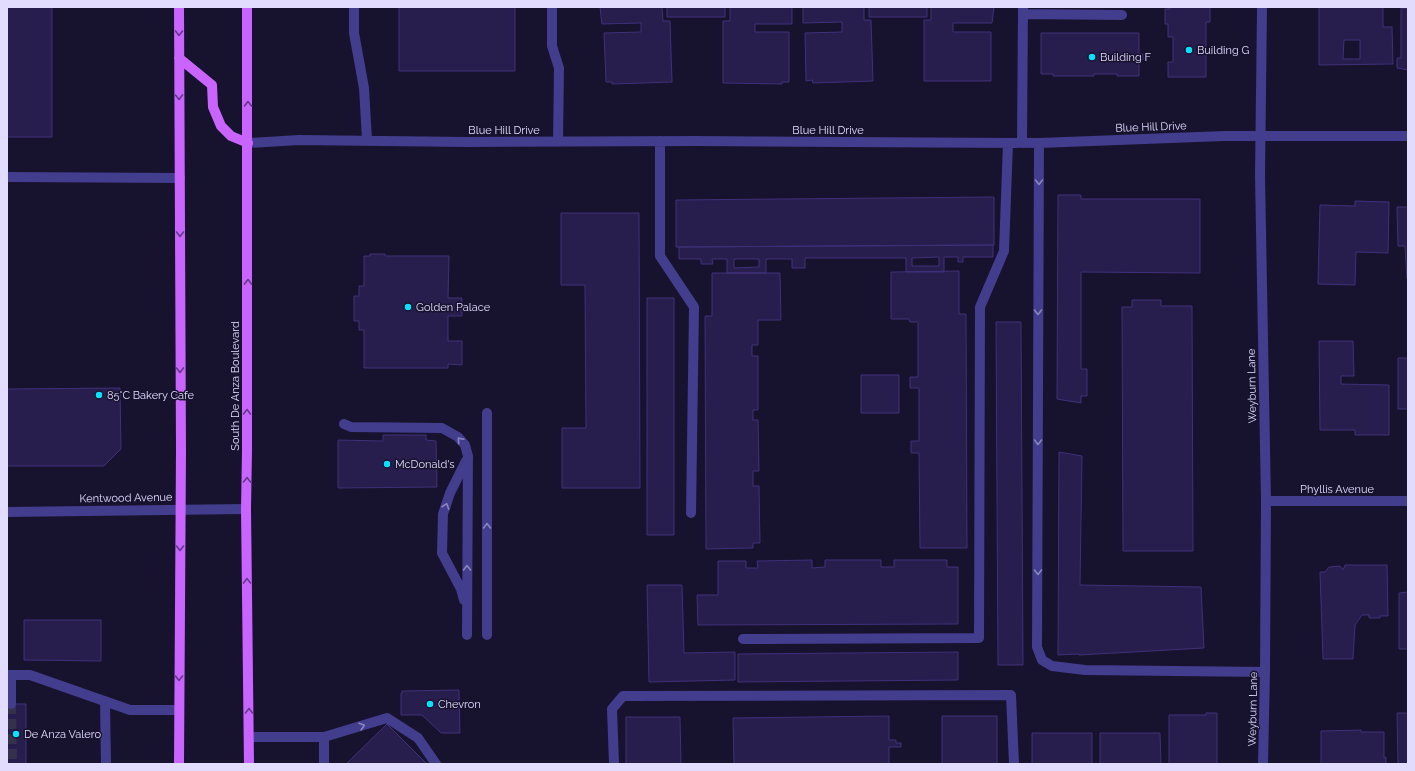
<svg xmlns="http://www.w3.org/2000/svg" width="1415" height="771" font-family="Raleway,sans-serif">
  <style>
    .building { fill: #281e4e; stroke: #40307a; fill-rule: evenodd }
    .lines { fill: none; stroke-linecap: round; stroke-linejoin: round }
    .minor-tunnel { stroke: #35304c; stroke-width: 10; stroke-dasharray: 10 5; stroke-linecap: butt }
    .minor { stroke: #423d8c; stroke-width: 10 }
    .major { stroke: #c964ff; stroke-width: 10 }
    .oneway { stroke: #67378c }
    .oneway2 { stroke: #8a85c0 }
    .poi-dot { fill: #09e1ff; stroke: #17122d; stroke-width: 1.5 }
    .labels { text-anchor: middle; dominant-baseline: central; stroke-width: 3; stroke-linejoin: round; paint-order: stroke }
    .poi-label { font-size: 11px; fill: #e2ddff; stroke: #17122d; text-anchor: start }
    .street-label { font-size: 11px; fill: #e2ddff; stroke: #17122d }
  </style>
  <rect width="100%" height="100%" fill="#17122d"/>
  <path class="building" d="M7,7H52V137H7Z
    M399,7H515V71H399Z
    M600,7H662L663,21H670L672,82L612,84V82H606L604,33L641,32V23L602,24Z
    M667,7H725V17H667Z
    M730,7H792V24H755V32H789V82H782V84L723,83V21H730Z
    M803,7H864V20H871L873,81L813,83L812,80L806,81L805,33L842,32V22L803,23Z
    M869,7H927V17H869Z
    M931,7H994L992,23H953V32H991V81H924V20H931Z
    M1170,7H1210V22H1206V77H1168V62H1173V37H1168V24H1165V9H1170Z
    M1319,7H1383V27H1392L1393,64L1319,65ZM1344,40H1360V59H1343Z
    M1401,8H1408V70L1397,68V58H1401Z
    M1041,33H1139V54H1143V60H1139V76H1117V74H1094V76H1053V74H1041Z
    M1058,195H1081V199H1200V273L1081,272V369H1087V396H1081V403L1057,399Z
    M994,197V245L676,247V200Z
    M1355,201L1389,202L1388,253L1356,252L1355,285L1318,284L1320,205L1355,206Z
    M1397,207H1408V279H1407L1405,246H1398Z
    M561,213H639L640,488H562V428H586L585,285H561Z
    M993,245V257H963V262H958V257H944V272H906V258H805V268H792V259H766V273H727V259H712L713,264H701V259H679V247ZM939,257V266H912V258ZM734,259H759V267L734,268Z
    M370,254H385V256H449L448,298H462V316H448V341H462V365L448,364V368H364V330H359V321H354V296H359V286H364V256H370Z
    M959,271V314H966L967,548H920L919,453H911V441H919V388H910V377H918V322H910L909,319H891V272Z
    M712,273H780L781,320H758V345H752V356H758V410H753V420H758L759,471H753V486H759L760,543H753V548L706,549L705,316H712Z
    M647,298H674V535H647Z
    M1132,300H1161V306H1192L1193,551H1123L1122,307H1132Z
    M996,322H1021L1023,665H998Z
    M1319,341H1353L1354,376H1341V384L1389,385V435H1355V430H1320Z
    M1398,358H1408V409H1398Z
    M861,375H899V413H861Z
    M120,388L121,449L104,466H7V389Z
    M383,435H426V440L436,441L437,487L338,488V440L383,441Z
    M1059,452L1082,456L1080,585L1201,587L1204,648L1079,655V654L1058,655Z
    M812,560V568L825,567V560H881V567H894V560H947V567H958V624L698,625L697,595H718V561H746V568H758L757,561Z
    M1345,565H1387L1388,616H1380V618H1369V615H1362L1355,625L1353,659H1323L1320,572H1325L1329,567L1340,566L1343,570Z
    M647,585H682L684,653L735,652V680L649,682Z
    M1408,592V649H1399V593Z
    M24,620H101V661L24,660Z
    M958,652V680L738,682V654Z
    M459,690L460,733H441L422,715H401V693H402V691Z
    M7,704H26V764H7Z
    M1206,713H1217V764H1169V715H1206Z
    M1397,713H1408V764H1398Z
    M889,716V740H896V743H901V747H889V764H734L733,718Z
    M942,716H997V764H942Z
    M626,717H680L681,764H626Z
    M387,724L427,764H346Z
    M1361,730V732H1384V758L1386,757V764H1321V731Z
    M1032,733H1092V764H1032Z
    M1100,733H1160L1161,764H1100Z"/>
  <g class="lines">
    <path class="minor-tunnel" d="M11,704L12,764"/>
    <path class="minor" d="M354,7V33L364,88L367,140
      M552,7V46L559,68L558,142
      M1262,7L1260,176L1266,501L1265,672L1263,764
      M1023,14L1122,15
      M660,141V256L694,307L691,513
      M248,143L299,140L467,142L695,141L1039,143L1224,136H1408
      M1022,143L1023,7
      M1039,143L1037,647L1042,660L1052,666L1085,670L1265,672
      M7,177L180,178
      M487,413V635
      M344,424L351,427L442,428L458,437L465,445L468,456L467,635
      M1266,501H1408
      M7,512L246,509
      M464,600L461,589L442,553L443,514L450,493L466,461
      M743,639L979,638L980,307L1004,251L1008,143
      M7,675H30L130,710H179
      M11,675V704
      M105,702L106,764
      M249,737H324L387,718L418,738L436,764
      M324,764V737
      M614,764L612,709L623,696L1011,695L1014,764"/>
    <path class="major" d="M247,7V451L246,509L249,764
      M179,58L212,85L213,107L221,126L231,136L248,143
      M179,764L181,451L179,7"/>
  </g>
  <defs><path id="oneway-chevron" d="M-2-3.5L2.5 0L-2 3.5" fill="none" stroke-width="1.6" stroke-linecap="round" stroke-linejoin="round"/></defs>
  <g class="oneway">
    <use href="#oneway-chevron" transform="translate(179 33) rotate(91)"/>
    <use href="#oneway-chevron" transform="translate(179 97) rotate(89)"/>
    <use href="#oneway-chevron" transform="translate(248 104) rotate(-90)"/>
    <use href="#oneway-chevron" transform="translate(180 234) rotate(90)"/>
    <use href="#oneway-chevron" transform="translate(248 282) rotate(-90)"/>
    <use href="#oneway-chevron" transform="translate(180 370) rotate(89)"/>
    <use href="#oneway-chevron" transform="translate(247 412) rotate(-90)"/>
    <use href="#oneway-chevron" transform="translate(247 480) rotate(-89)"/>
    <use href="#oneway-chevron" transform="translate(180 548) rotate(90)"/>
    <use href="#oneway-chevron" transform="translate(247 581) rotate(-91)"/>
    <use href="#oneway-chevron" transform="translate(179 678) rotate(90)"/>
    <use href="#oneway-chevron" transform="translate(249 711) rotate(-90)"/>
  </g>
  <g class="oneway2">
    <use href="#oneway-chevron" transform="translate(1039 182) rotate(90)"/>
    <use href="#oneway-chevron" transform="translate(1038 312) rotate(90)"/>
    <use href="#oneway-chevron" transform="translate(460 440) rotate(-131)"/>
    <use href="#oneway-chevron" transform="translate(1038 442) rotate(90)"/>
    <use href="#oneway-chevron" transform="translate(446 506) rotate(-71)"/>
    <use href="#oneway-chevron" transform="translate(487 526) rotate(-90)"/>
    <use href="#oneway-chevron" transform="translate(467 568) rotate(-90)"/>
    <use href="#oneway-chevron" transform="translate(1038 572) rotate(90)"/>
    <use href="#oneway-chevron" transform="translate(362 726) rotate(-16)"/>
  </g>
  <g class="poi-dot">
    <circle cx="1189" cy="50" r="4"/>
    <circle cx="1092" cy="57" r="4"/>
    <circle cx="408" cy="307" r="4"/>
    <circle cx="99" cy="395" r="4"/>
    <circle cx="387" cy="464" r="4"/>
    <circle cx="430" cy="704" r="4"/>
    <circle cx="16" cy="734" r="4"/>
  </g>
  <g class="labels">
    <g class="poi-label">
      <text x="1197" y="50">Building G</text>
      <text x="1100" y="57">Building F</text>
      <text x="416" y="307">Golden Palace</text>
      <text x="107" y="395">85°C Bakery Cafe</text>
      <text x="395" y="464">McDonald's</text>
      <text x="438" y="704">Chevron</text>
      <text x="24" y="734">De Anza Valero</text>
    </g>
    <g class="street-label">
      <text transform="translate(1151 127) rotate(-2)">Blue Hill Drive</text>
      <text x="504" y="130">Blue Hill Drive</text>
      <text x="828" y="130">Blue Hill Drive</text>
      <text transform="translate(235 386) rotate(-90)">South De Anza Boulevard</text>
      <text transform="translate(1252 386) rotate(-91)">Weyburn Lane</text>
      <text x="1337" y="489">Phyllis Avenue</text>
      <text transform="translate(126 498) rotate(-1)">Kentwood Avenue</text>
      <text transform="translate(1253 709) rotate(-89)">Weyburn Lane</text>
    </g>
  </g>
  <rect width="1415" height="771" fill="none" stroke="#e2ddff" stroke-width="16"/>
</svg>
